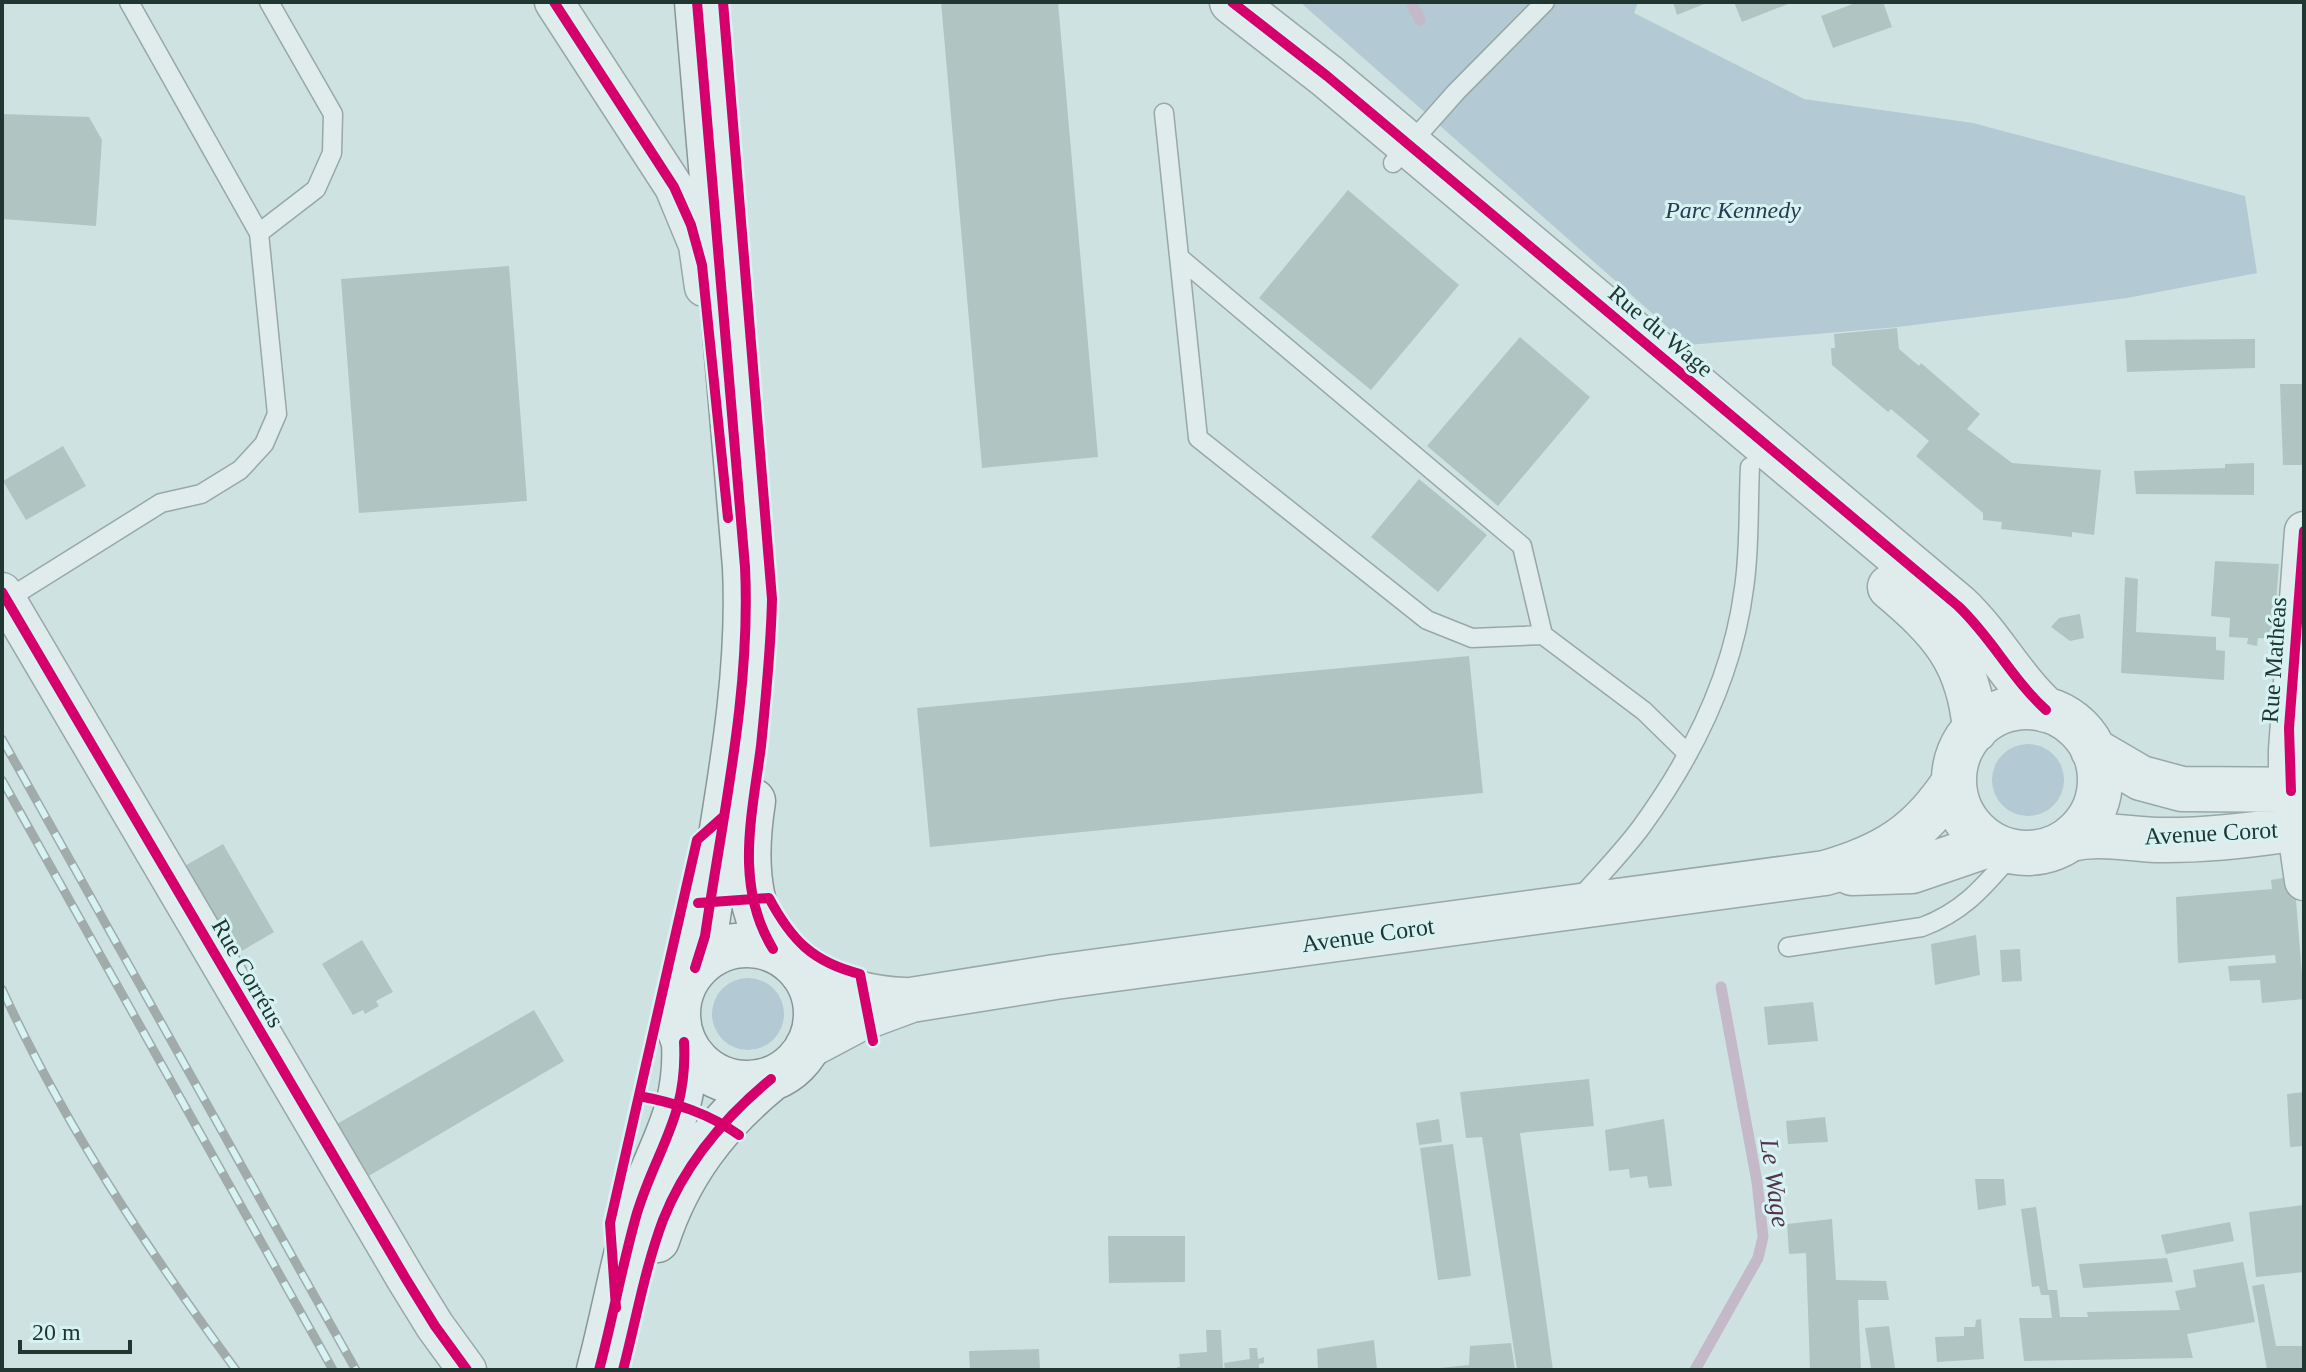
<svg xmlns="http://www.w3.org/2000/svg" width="2306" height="1372" font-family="'Times New Roman',serif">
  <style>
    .green { fill: #b3c9d3 }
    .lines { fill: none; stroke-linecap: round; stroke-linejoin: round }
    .stream { stroke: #c3b9c9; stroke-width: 11 }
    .building { fill: #b0c5c2 }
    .service-casing { stroke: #97a8a7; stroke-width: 21 }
    .minor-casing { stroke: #97a8a7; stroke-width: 41 }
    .tertiary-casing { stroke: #97a8a7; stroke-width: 47 }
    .secondary-casing { stroke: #889796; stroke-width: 47 }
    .service { stroke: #e0ebeb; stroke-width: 18 }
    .minor { stroke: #e0ebeb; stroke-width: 38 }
    .tertiary { stroke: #e0ebeb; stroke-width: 44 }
    .secondary { stroke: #e0ebeb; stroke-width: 44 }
    .rail-casing { stroke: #a0abaa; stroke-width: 9 }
    .rail { stroke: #d6f2f2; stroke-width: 6; stroke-dasharray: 18; stroke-linecap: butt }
    .cycleway-casing { stroke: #d6f2f2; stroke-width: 15 }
    .cycleway { stroke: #d6006c; stroke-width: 10 }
    .labels { text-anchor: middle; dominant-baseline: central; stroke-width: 6; stroke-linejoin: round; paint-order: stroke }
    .park-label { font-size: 24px; font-style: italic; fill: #293a50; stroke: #d6f2f2 }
    .street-label { font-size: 24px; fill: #203631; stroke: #d6f2f2 }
    .water-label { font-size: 26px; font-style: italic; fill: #54314c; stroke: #d6f2f2 }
  </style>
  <rect width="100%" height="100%" fill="#cfe2e2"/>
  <path class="green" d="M1300,2H1638L1634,13L1804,99L1973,123L2245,196L2257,273L2127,298L1898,327L1688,345Z
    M1992 780a36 36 0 1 1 72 0a36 36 0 1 1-72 0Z
    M712 1014a36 36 0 1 1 72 0a36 36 0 1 1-72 0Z"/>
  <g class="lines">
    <path class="stream" d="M1411,2L1420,20
      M1695,1370L1758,1258L1763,1237L1757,1182L1721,987"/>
  </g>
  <path class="building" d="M941,2H1058L1098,457L982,468Z
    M1673,2H1709L1677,15Z
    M1734,2H1793L1742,22Z
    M1858,2H1883L1892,27L1833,48L1821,16Z
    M2,114L89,117L102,140L96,226L2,219Z
    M1348,190L1459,285L1371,390L1259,298Z
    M509,266L527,501L359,513L341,279Z
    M1897,328L1899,349L1919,366L1921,363L1980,414L1967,429L2012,463L2101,470L2094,535L2072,532V537L2001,529L2002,522L1983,520V513L1916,456L1929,441L1891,409L1888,412L1832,365L1831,348H1835L1834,334Z
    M1520,337L1590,397L1498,506L1427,446Z
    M2255,339V368L2127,372L2125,340Z
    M2280,384H2304V465H2283Z
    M63,446L86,486L26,520L3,481Z
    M2254,463V495L2136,494L2134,471L2225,468V464Z
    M1419,479L1487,535L1438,592L1371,537Z
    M2215,561L2279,564L2273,639L2258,638L2257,646L2247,644L2248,638L2229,637L2230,618L2211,616Z
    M2125,577L2138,579L2136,632L2216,637V650L2225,651L2224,680L2121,673Z
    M2080,614L2084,638L2070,641L2051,627L2059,618Z
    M1469,656L1483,793L930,847L917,708Z
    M223,844L274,932L235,955L183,867Z
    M2294,876L2304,999L2262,1003L2260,980L2230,981L2228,966L2276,963L2275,955L2178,963L2176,897L2272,889L2271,880Z
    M1976,935L1980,975L1935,985L1931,944Z
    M362,940L393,992L376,1001L379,1006L365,1014L363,1010L353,1015L322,964Z
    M2020,949L2022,981L2002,982L2000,950Z
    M1813,1002L1818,1041L1768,1045L1764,1007Z
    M534,1010L564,1061L367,1177L337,1124Z
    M1589,1079L1594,1126L1520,1133L1553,1370H1517L1482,1137L1466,1138L1460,1092Z
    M2304,1092V1146L2290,1147L2287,1094Z
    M1825,1117L1828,1142L1788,1144L1786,1121Z
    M1439,1119L1442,1142L1419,1145L1416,1123Z
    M1664,1119L1672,1186L1649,1188L1647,1176L1630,1178L1629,1169L1609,1171L1605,1130Z
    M1453,1144L1471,1276L1438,1280L1420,1148Z
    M1975,1179H2004L2006,1205L1978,1210Z
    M2304,1205V1272L2256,1277L2249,1212Z
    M2036,1207L2048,1290H2057L2060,1317H2088L2087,1312L2180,1310L2175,1291L2196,1287L2193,1270L2243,1262L2255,1322L2187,1334L2193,1358L2024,1361L2019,1318H2052L2049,1295H2041L2039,1286L2032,1287L2021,1209Z
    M1832,1219L1836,1280L1886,1281L1889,1300H1858L1861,1370H1810L1806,1253L1789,1254L1787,1224Z
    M2230,1222L2234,1241L2166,1254L2161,1235Z
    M1108,1236H1185V1282L1109,1283Z
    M2167,1258L2173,1282L2083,1288L2079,1264Z
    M2264,1284L2276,1346H2304V1370H2267L2252,1286Z
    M1981,1319L1984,1359L1937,1362L1935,1337L1964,1336V1327H1975L1976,1320Z
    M1889,1326L1895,1368H1871L1865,1328Z
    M1206,1330H1221L1223,1370H1177V1367H1180L1179,1354L1207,1352Z
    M1374,1340L1377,1370H1318L1317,1349Z
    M1511,1343L1515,1370H1440V1368L1469,1365L1470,1346Z
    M1249,1348H1257L1258,1359L1264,1357V1363L1259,1364V1370H1225L1224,1363L1250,1359Z
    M1039,1349L1040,1370H970L969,1351Z"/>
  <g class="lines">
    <defs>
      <path id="service" d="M1164,113L1198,438L1427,620L1472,638L1543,635L1644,711L1688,754
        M1393,163L1456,92L1545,2
        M259,233L316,189L332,153L333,114L269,2
        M1180,258L1522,546L1543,635
        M6,600L161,503L201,494L240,470L264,444L277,414L259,233L129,2
        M1578,900C1599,876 1623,852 1642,826C1692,757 1733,675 1744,588C1750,549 1748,507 1750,467
        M1788,947L1922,927C1965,911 1985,885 2014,852"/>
      <path id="minor" d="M554,2L674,187L698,245L704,287
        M2304,531L2288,750V769L2304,881
        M2,592L406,1279L435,1326L467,1370"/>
      <path id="tertiary" d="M1232,2L1327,76L1958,606C1992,638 2012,679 2046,710
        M1890,587C1941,630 1969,660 1975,730
        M1954 780a73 73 0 1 1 146 0a73 73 0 1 1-146 0Z
        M2093,750L2141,778L2182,789L2304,790
        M2070,839C2100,832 2126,839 2156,840C2205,841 2256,835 2304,827
        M1852,873L1912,871L1991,844
        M802,972C835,989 867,999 905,1000
        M808,1046L857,1020L911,1000L1055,977L1825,873C1885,856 1920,834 1954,782"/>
      <path id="secondary" d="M753,801C745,852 745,903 773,949
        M678 1014a69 69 0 1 1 138 0a69 69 0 1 1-138 0Z
        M695,968L705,936C723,813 751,691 745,567L697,2
        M657,1240C679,1173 717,1123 771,1079
        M599,1370C613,1318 622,1265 637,1213C657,1148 688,1116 684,1042"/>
    </defs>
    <use href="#service" class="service-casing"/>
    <use href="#minor" class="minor-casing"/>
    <use href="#tertiary" class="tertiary-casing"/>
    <use href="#secondary" class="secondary-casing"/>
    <use href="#service" class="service"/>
    <use href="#minor" class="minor"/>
    <use href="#tertiary" class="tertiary"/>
    <use href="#secondary" class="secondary"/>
    <defs>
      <path id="rail" d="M2,739L356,1370
        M2,780L333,1370
        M2,989C64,1125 148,1250 236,1370"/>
    </defs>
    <use href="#rail" class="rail-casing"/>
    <use href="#rail" class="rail"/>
    <defs>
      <path id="cycleway" d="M554,2L674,187L691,225L702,265L728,518
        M723,2L772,599C771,648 766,697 761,746C752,816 734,885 773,949
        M1232,2L1327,76L1958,606C1992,638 2012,679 2046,710
        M2,592L406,1279L435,1326L467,1370
        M2291,791L2289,728L2304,531
        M698,903L769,898C792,941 813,962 860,974L873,1041
        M695,968L705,936C723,813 751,691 745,567L697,2
        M639,1096C676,1103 708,1113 739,1135
        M616,1308L610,1223L697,840L724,816
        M599,1370C613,1318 622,1265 637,1213C657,1148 688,1116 684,1042
        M623,1370C636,1320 645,1268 663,1220C685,1164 725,1117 771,1079"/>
    </defs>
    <use href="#cycleway" class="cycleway-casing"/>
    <use href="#cycleway" class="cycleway"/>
  </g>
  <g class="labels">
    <g class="park-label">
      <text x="1733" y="210">Parc Kennedy</text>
    </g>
    <g class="street-label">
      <text transform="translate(1661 331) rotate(40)">Rue du Wage</text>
      <text transform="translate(2274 660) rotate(-86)">Rue Mathéas</text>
      <text transform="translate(2211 833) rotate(-3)">Avenue Corot</text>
      <text transform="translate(1368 935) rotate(-8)">Avenue Corot</text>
      <text transform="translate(248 973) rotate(60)">Rue Corréus</text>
    </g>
    <g class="water-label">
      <text transform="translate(1775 1183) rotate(82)">Le Wage</text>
    </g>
  </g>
  <rect width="2306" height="1372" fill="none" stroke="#203631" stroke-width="8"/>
  <path d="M20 1340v12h110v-12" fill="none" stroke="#203631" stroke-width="4"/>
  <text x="32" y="1340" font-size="24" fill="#203631" stroke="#d6f2f2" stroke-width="6" paint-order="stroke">20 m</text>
</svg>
